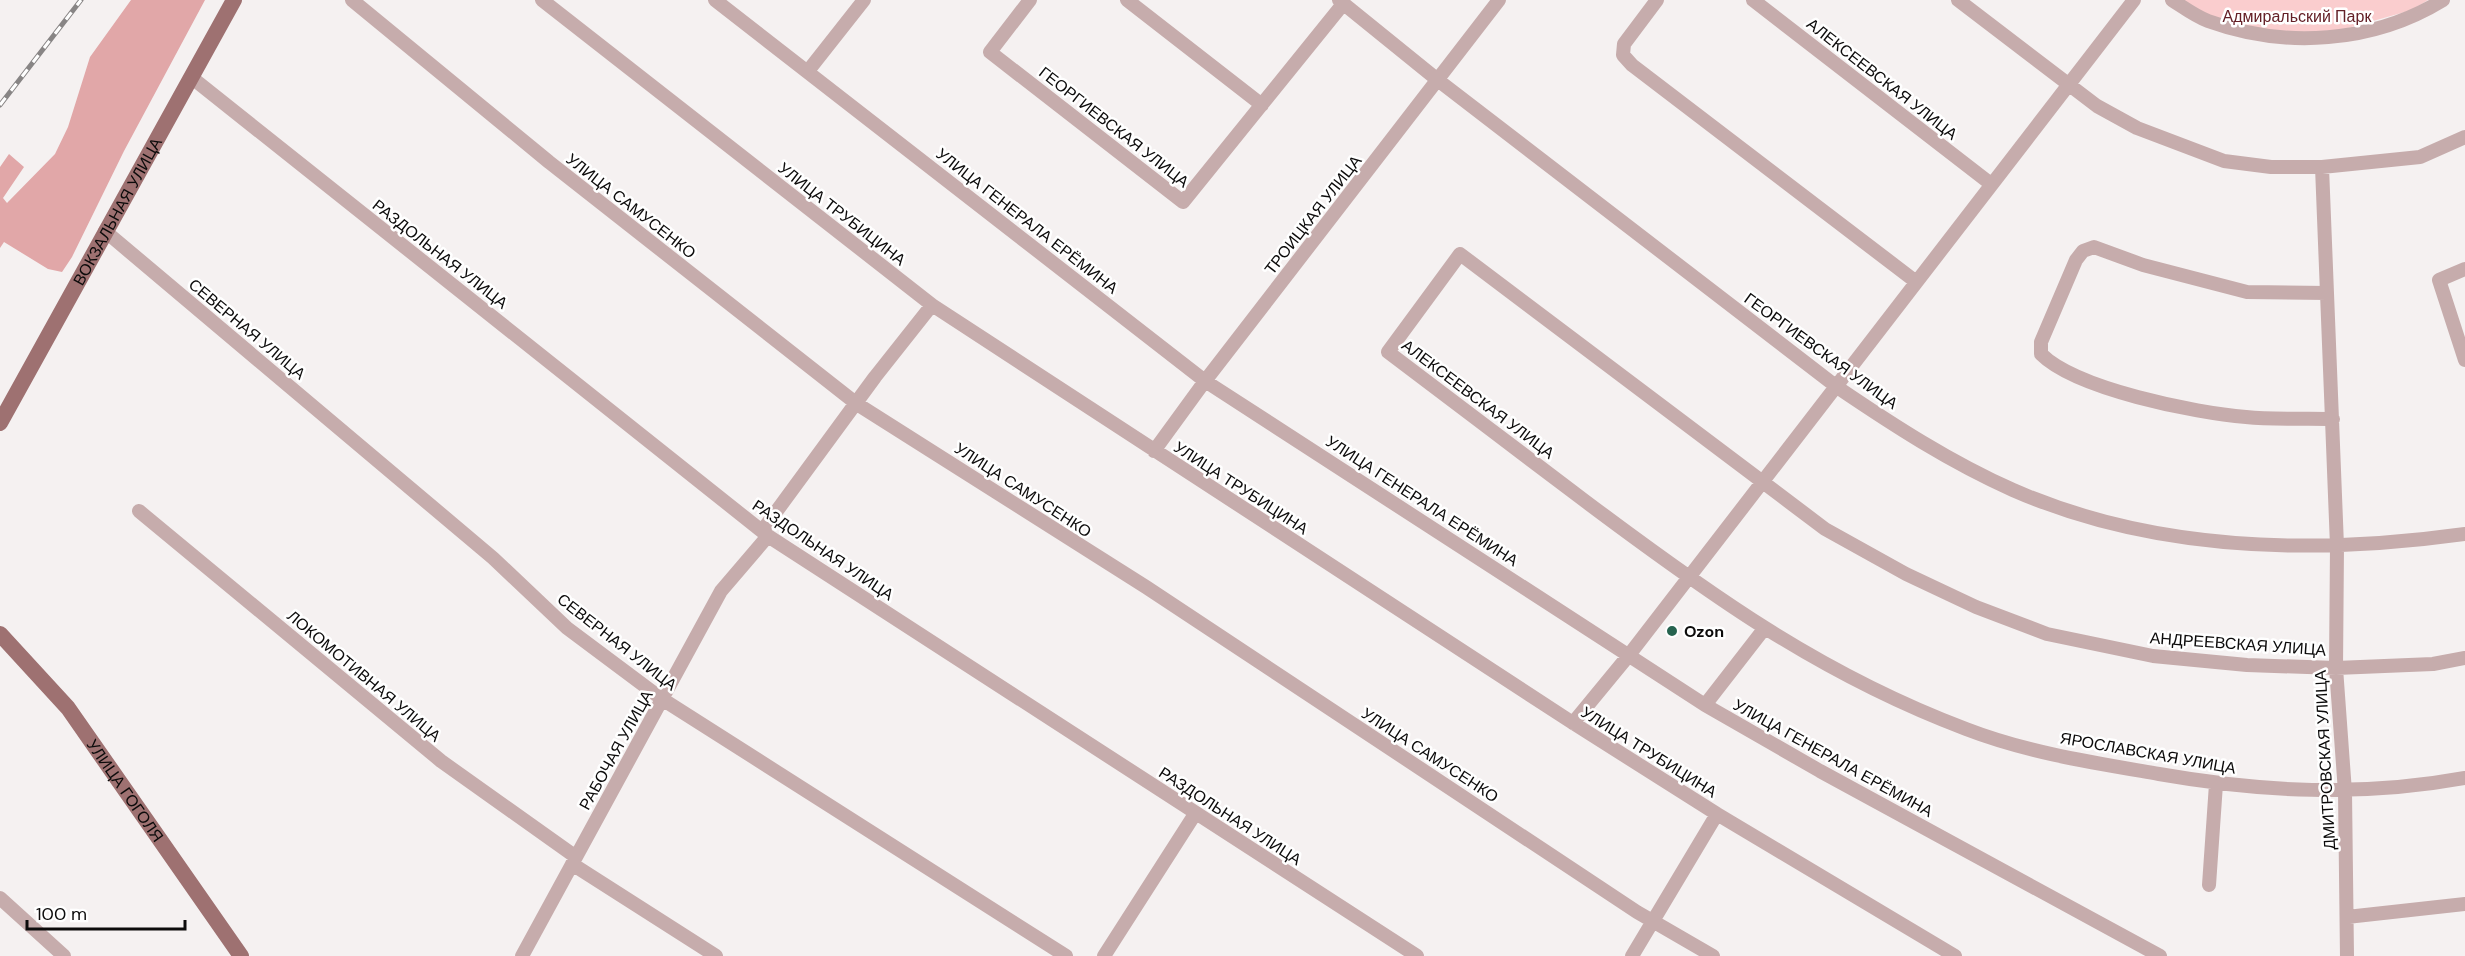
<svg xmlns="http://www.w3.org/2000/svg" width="2465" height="956" font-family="'DM Sans',sans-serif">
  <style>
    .green { fill: #facdce }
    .forest { fill: #e1a7a8 }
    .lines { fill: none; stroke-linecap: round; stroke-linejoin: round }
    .minor { stroke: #c6acac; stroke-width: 14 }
    .major { stroke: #9e7171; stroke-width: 16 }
    .rail-casing { stroke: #888585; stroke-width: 5 }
    .rail { stroke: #fff; stroke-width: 3; stroke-dasharray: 9; stroke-linecap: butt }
    .poi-dot { fill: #26634f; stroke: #fff; stroke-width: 2 }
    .labels { text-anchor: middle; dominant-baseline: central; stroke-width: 5; stroke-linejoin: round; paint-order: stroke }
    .park-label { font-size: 16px; fill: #642027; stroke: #fff }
    .street-label { font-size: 16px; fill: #0c0b0b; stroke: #fff }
    .poi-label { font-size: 16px; font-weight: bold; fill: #0c0b0b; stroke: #fff; text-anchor: start }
  </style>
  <rect width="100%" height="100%" fill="#f5f1f1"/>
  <path class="green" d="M2179,0H2428L2412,10L2341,30L2289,35L2219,21Z"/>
  <path class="forest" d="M131,0H205L124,151L72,257L62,272L48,269L4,242L0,248V167L9,154L24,167L3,198L7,203L55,154L68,127L90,57Z"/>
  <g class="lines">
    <path class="minor" d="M352,0L549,162L857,404L1146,587L1637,912L1713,956
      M542,0L932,305L1573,723L1717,814L1955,956
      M715,0L1205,381L1705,705L1820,771L2160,956
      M1030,0L990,52L1183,202L1343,4
      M1127,0L1262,105
      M1339,0L1439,81L1837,387C1893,425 1950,462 2013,490C2155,552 2314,555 2465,534
      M1657,0L1624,44L1623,55L1632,65L1915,281
      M1753,0L1991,184
      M1958,0L2097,106L2137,128L2224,161L2271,167H2322L2420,157L2465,137
      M2172,0C2183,7 2195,16 2208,21C2285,49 2373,43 2443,0
      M808,71L864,0
      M191,77L768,536L1417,956
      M2322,167L2337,546L2336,668L2345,792L2347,956
      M105,231L493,558L567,628L662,699L1066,956
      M2465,269L2439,280L2465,360
      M2327,293L2247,292L2143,265L2094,247L2083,251L2076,260L2041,342V354C2076,389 2195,413 2246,417C2274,420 2304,418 2333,419
      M1154,451L1205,381L1499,0
      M139,511L441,761L576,857
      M762,531L875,377L932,305
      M2465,658L2433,664L2336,668L2247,665L2153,656L2047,634L1976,607L1906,574L1825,529L1460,254L1388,352C1454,402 1519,451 1585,501C1709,594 1820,674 1966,729C2028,753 2095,763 2159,774C2262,792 2362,797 2465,778
      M1705,705L1764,629
      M1573,723L1629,655L2134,0
      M572,864L716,956
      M2209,885L2216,784
      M0,898L64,956
      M2347,917L2465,904
      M522,956L721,591L768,536
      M1104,956L1195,814
      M1632,956L1717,814"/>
    <g class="major">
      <path id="s1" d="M0,423L234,0"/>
      <path id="s2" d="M0,634L68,708L241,956"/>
    </g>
    <defs>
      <path id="rail" d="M0,105L81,0"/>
    </defs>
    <use href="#rail" class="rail-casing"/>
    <use href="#rail" class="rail"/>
  </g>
  <circle class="poi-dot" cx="1672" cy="631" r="6"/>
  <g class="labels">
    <g class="park-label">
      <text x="2297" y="16">Адмиральский Парк</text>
    </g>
    <g class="street-label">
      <text transform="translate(1882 79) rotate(38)">АЛЕКСЕЕВСКАЯ УЛИЦА</text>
      <text transform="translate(1114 127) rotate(38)">ГЕОРГИЕВСКАЯ УЛИЦА</text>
      <text transform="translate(631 206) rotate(38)">УЛИЦА САМУСЕНКО</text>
      <text stroke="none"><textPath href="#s1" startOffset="242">ВОКЗАЛЬНАЯ УЛИЦА</textPath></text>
      <text transform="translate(842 214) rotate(38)">УЛИЦА ТРУБИЦИНА</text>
      <text transform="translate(1313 215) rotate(-52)">ТРОИЦКАЯ УЛИЦА</text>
      <text transform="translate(1027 221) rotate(38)">УЛИЦА ГЕНЕРАЛА ЕРЁМИНА</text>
      <text transform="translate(440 254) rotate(38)">РАЗДОЛЬНАЯ УЛИЦА</text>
      <text transform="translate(247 329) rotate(40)">СЕВЕРНАЯ УЛИЦА</text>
      <text transform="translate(1821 351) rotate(36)">ГЕОРГИЕВСКАЯ УЛИЦА</text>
      <text transform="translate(1478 399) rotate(37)">АЛЕКСЕЕВСКАЯ УЛИЦА</text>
      <text transform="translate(1241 488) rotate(33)">УЛИЦА ТРУБИЦИНА</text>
      <text transform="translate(1023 490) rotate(33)">УЛИЦА САМУСЕНКО</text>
      <text transform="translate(1422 501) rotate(33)">УЛИЦА ГЕНЕРАЛА ЕРЁМИНА</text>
      <text transform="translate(823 550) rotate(34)">РАЗДОЛЬНАЯ УЛИЦА</text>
      <text transform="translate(617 642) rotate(38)">СЕВЕРНАЯ УЛИЦА</text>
      <text transform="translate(2238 644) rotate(4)">АНДРЕЕВСКАЯ УЛИЦА</text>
      <text transform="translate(364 676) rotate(40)">ЛОКОМОТИВНАЯ УЛИЦА</text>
      <text transform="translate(616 750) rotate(-61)">РАБОЧАЯ УЛИЦА</text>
      <text transform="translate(1649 752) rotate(32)">УЛИЦА ТРУБИЦИНА</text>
      <text transform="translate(2148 753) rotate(10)">ЯРОСЛАВСКАЯ УЛИЦА</text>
      <text transform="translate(1430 755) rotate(33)">УЛИЦА САМУСЕНКО</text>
      <text transform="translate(1833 758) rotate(29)">УЛИЦА ГЕНЕРАЛА ЕРЁМИНА</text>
      <text transform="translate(2325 760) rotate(-93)">ДМИТРОВСКАЯ УЛИЦА</text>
      <text stroke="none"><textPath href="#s2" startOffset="201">УЛИЦА ГОГОЛЯ</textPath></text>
      <text transform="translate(1230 816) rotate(33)">РАЗДОЛЬНАЯ УЛИЦА</text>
    </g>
    <g class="poi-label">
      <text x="1684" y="631">Ozon</text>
    </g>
  </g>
  <path d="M27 920v9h158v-9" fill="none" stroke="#0c0b0b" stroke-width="3"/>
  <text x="36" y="920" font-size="18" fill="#0c0b0b" stroke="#ffffff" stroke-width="4.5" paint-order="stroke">100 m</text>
</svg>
